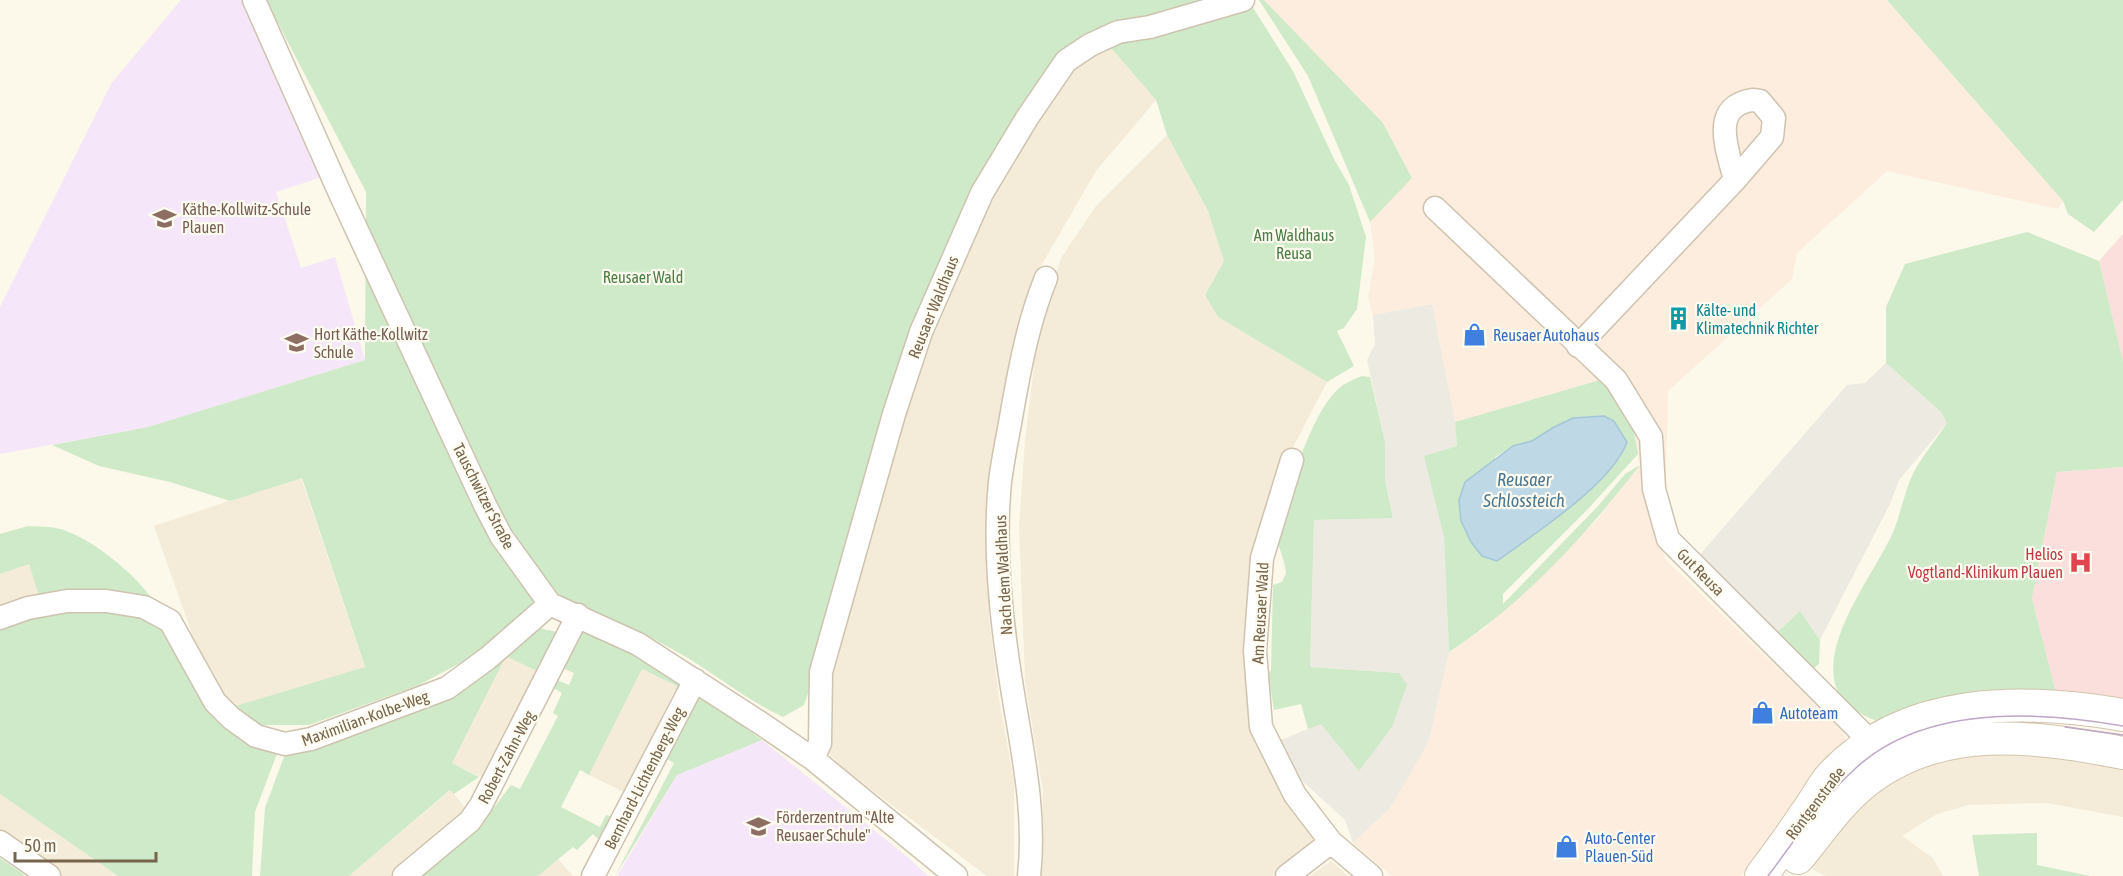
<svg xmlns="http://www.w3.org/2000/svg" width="2123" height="876" font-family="'Asap Condensed',sans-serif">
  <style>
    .residential { fill: #f4ecd8 }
    .commercial { fill: #fcedde }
    .industrial { fill: #edeae2 }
    .education { fill: #f5e6f9 }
    .medical { fill: #fadfdd }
    .green { fill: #cfeac8; fill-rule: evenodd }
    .water { fill: #bed8e6; stroke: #a5c6d7; stroke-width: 1.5 }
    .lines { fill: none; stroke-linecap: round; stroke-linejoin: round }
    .street-casing { stroke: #cec3af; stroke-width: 25 }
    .secondary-casing { stroke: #d1c4ad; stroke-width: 34 }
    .street { stroke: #fff; stroke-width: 22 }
    .secondary { stroke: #fff; stroke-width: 32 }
    .tram { stroke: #bea7c7; stroke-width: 1.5 }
    .labels { text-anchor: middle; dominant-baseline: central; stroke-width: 4.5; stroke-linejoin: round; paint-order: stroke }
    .education-label { font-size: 16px; fill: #785e54; stroke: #fefcf0; text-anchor: start }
    .park-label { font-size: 16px; fill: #4b7c45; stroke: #fefcf0 }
    .street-label { font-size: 16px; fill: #77644d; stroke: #fefcf0 }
    .culture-label { font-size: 16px; fill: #0d838f; stroke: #fefcf0; text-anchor: start }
    .shop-label { font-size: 16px; fill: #366cbe; stroke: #fefcf0; text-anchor: start }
    .health-label { font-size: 16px; fill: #be3a42; stroke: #fefcf0; text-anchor: end }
    .water-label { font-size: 18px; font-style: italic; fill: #4b7790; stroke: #fefcf0 }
  </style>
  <rect width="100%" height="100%" fill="#fcf8ea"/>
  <path class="residential" d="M1106,42L1156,100L1096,171L1038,271L1016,334L1002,403L990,506L989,617L999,699L1014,782V876H987L841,767L829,753L828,719L834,658L897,411L951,266L1067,65Z
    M1167,135L1208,211L1224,261L1205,295L1218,317L1327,382L1292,449L1250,675L1320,842L1272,876H1041L1043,791L1025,681L1019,526L1025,441L1038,332L1061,258L1096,206Z
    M301,477L365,668L232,707L197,648L154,526Z
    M29,564L40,600L0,613V574Z
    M506,655L543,674L489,781L452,763Z
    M642,669L677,686L624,792L589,775Z
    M2027,752L2123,765V817L2047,803L1968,805L1935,815L1902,836L1933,858L1943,876H1825L1811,868L1858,800L1907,768L1937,758Z
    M451,790L472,816L402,876H349Z
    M0,794L118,876H60L0,834Z
    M558,859L573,876H538Z
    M1331,861L1348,876H1310Z"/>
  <path class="commercial" d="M1264,0H1887L2063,201L2058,209L1887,171L1797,253L1792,279L1668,391L1664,558L1841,730L1846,739L1845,748L1803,796L1741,876H1392L1353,843L1390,808L1430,736L1449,652L1485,628L1597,520L1640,465L1631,415L1600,380L1455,422L1432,304L1373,315L1368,297L1375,258L1370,222L1412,177L1383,123Z"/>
  <path class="industrial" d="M1432,304L1455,421L1457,446L1425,456L1444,537L1449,652L1430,736L1423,752L1390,808L1353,843L1345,820L1287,767L1276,742L1320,724L1399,673L1310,667L1314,520L1393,517L1385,480V442L1367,360L1375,344L1373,315Z
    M1886,363L1941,412L1947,423L1899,480L1890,504L1820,640L1800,611L1775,634L1696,559L1847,385L1865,383Z"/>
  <path class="education" d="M181,0H241L322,177L276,192L301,268L335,257L365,360L148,427L0,454V307L111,84Z
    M762,740L911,860L928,876H617L677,775Z"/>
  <path class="medical" d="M2123,234V361L2099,261Z
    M2123,467V703L2056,693L2032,598L2057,472Z"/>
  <path class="green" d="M266,0H1238L1093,39L978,192L804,705L783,717C749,701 720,678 688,658C648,634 597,613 553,596L477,654L419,685L309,725H260L232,707L365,667L302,478L230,501L170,482L99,466L52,445L148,427L365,360L366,192Z
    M1259,0H1264L1383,123L1412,178L1370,222L1308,76Z
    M1887,0H2123V200L2094,232L2068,214L2063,201Z
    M1250,3L1293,71L1334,159L1349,185L1366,237L1357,309L1344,328L1337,331L1354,366L1327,382L1218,317L1205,295L1224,261L1208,211L1167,135L1156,100L1106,42Z
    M2027,232L2099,261L2123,361V467L2057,472L2032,598L2056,693L1882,723C1862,716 1837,703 1834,679C1827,634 1871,577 1891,537C1901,516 1904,489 1916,468C1925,453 1937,438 1947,423L1941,412L1886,363V307L1905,264Z
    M1362,376L1370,377L1385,442V480L1393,518L1314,520L1310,667L1399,673L1407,685L1392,727L1359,771L1321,724L1308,729L1301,704L1274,710L1268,673L1271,670L1273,585L1282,582L1286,573C1286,567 1279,544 1275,538C1286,499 1309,416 1338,389C1345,383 1354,379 1362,376Z
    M1600,380L1631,415L1638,454L1587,510L1503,594V604L1599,505L1625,474L1640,465C1586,535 1523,604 1449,652L1444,537L1424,456L1457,446L1455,422ZM1532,441L1621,457C1584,497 1541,529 1497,561L1495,457L1513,446Z
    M28,526C38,527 50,526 60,529C89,536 143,579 156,606L40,600L29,564L0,574V534Z
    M115,606L166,628L165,636L180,662L278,751L255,812L252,876H118L0,794V625L44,609Z
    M1800,611L1820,640L1819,664L1814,668L1775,634Z
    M539,628L557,632L543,674L506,656L452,763L479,777L454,794L450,790L349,876H260L265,808L285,754L317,744Z
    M581,631C619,640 651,663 682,686L681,693L675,690L677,686L642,669L589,775L580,770L561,807L600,827L606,815L610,816L611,823L598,839L593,834L577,850L573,847L538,876H421L481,825L511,785L520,789L558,716L553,713L562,693L550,686L557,680L569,685L574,673L557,666Z
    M702,696L762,740L677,775L615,876L674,763L661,756L695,698Z
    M2037,833V865L2090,876H1979L1972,835Z
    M0,858L26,876H0Z"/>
  <path class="water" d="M1604,416L1614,421L1627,442C1612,484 1534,534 1497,561L1482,556L1471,542L1461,521L1459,500L1465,482L1513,446L1532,441L1554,427L1573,418Z"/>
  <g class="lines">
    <defs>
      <path id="street" d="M254,0L342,198L485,505L501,536L550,604L638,644L762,724L813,759L956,876
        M1752,100L1760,101L1774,118L1772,137L1735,180C1728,151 1709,107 1752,100Z
        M1435,208L1616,380L1651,437L1654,489L1668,539L1881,752
        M1578,346L1735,180
        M1292,460L1262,558L1255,651L1261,727L1295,795L1331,842L1371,876
        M0,618L28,608L67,601H106L144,607L170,621L215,702L231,718L256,736L285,744L311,739L447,688L488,658L550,604
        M813,759L820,743L821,672L894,414L921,332L982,193L1027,118L1066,61L1090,45L1118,32L1150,27L1243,0
        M0,842L49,876
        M404,876L470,821L481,805L578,615
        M593,876L695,680
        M1029,876C1037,806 1019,738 1009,668C1000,609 994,542 1000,482C1003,457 1009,431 1013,406C1021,362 1029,320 1046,278
        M1287,876L1331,842"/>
      <path id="secondary" d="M1798,858C1819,833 1838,804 1864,783C1940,722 2034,736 2123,753
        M1761,876C1777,855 1792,834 1806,813C1815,801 1822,786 1832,775C1906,696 2024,698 2123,715"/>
    </defs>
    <use href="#street" class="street-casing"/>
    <use href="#secondary" class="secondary-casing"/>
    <use href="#street" class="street"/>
    <use href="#secondary" class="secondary"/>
    <path class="tram" d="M2065,727L2123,735
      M1768,876C1796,839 1822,798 1857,767C1926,705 2038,711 2123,726"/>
  </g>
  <defs>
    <symbol id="school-bare" viewBox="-9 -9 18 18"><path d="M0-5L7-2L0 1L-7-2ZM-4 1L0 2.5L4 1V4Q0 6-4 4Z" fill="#8d6e63" stroke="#fefcf0" stroke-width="2.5" paint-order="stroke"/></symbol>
    <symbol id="building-bare" viewBox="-9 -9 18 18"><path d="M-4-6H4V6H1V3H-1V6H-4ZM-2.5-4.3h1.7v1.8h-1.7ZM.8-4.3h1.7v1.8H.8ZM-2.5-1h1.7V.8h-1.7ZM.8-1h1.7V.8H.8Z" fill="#0f9aa8" stroke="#fefcf0" stroke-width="2.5" paint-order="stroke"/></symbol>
    <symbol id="shop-bare" viewBox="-9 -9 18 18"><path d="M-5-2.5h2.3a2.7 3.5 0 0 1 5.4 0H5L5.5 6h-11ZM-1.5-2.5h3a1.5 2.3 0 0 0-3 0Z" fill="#3f7fe0" stroke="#fefcf0" stroke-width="2.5" paint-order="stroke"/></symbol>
    <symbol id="hospital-bare" viewBox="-9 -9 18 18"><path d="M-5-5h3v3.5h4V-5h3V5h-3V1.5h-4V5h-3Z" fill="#e0444e" stroke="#fefcf0" stroke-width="2.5" paint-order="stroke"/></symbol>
  </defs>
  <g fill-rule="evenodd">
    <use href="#school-bare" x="148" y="202" width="33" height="33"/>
    <use href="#building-bare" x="1662" y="302" width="33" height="33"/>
    <use href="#shop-bare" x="1458" y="318" width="33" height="33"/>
    <use href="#school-bare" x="280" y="326" width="33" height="33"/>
    <use href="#hospital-bare" x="2064" y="546" width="33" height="33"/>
    <use href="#shop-bare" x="1746" y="696" width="33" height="33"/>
    <use href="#school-bare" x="742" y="810" width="33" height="33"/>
    <use href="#shop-bare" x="1550" y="830" width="33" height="33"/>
  </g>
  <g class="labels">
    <g class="education-label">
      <text x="182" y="209">Käthe-Kollwitz-Schule<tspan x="182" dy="18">Plauen</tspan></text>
      <text x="314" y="334">Hort Käthe-Kollwitz<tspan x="314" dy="18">Schule</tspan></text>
      <text x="776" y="817">Förderzentrum "Alte<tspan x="776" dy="18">Reusaer Schule"</tspan></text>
    </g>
    <g class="park-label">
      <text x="1294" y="235">Am Waldhaus<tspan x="1294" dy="18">Reusa</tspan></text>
      <text x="643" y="277">Reusaer Wald</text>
    </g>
    <g class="street-label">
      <text transform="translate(933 307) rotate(-68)">Reusaer Waldhaus</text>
      <text transform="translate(484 496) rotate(63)">Tauschwitzer Straße</text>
      <text transform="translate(1701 572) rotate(45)">Gut Reusa</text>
      <text transform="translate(1003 575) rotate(-93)">Nach dem Waldhaus</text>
      <text transform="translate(1260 613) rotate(-87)">Am Reusaer Wald</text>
      <text transform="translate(365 718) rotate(-20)">Maximilian-Kolbe-Weg</text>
      <text transform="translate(506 757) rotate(-62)">Robert-Zahn-Weg</text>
      <text transform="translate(644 778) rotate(-63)">Bernhard-Lichtenberg-Weg</text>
      <text transform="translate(1815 803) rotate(-53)">Röntgenstraße</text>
    </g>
    <g class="culture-label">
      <text x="1696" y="310">Kälte- und<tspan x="1696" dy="18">Klimatechnik Richter</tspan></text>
    </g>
    <g class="shop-label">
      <text x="1493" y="335">Reusaer Autohaus</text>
      <text x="1780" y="713">Autoteam</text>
      <text x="1585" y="838">Auto-Center<tspan x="1585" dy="18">Plauen-Süd</tspan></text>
    </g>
    <g class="health-label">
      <text x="2063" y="554">Helios<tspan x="2063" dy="18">Vogtland-Klinikum Plauen</tspan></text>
    </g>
    <g class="water-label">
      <text x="1524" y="479">Reusaer<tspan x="1524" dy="21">Schlossteich</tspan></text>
    </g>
  </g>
  <path d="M15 852v9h141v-9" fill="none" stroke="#77644d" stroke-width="3"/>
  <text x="24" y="852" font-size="18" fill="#77644d" stroke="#fefcf0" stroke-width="4.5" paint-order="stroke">50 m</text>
</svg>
